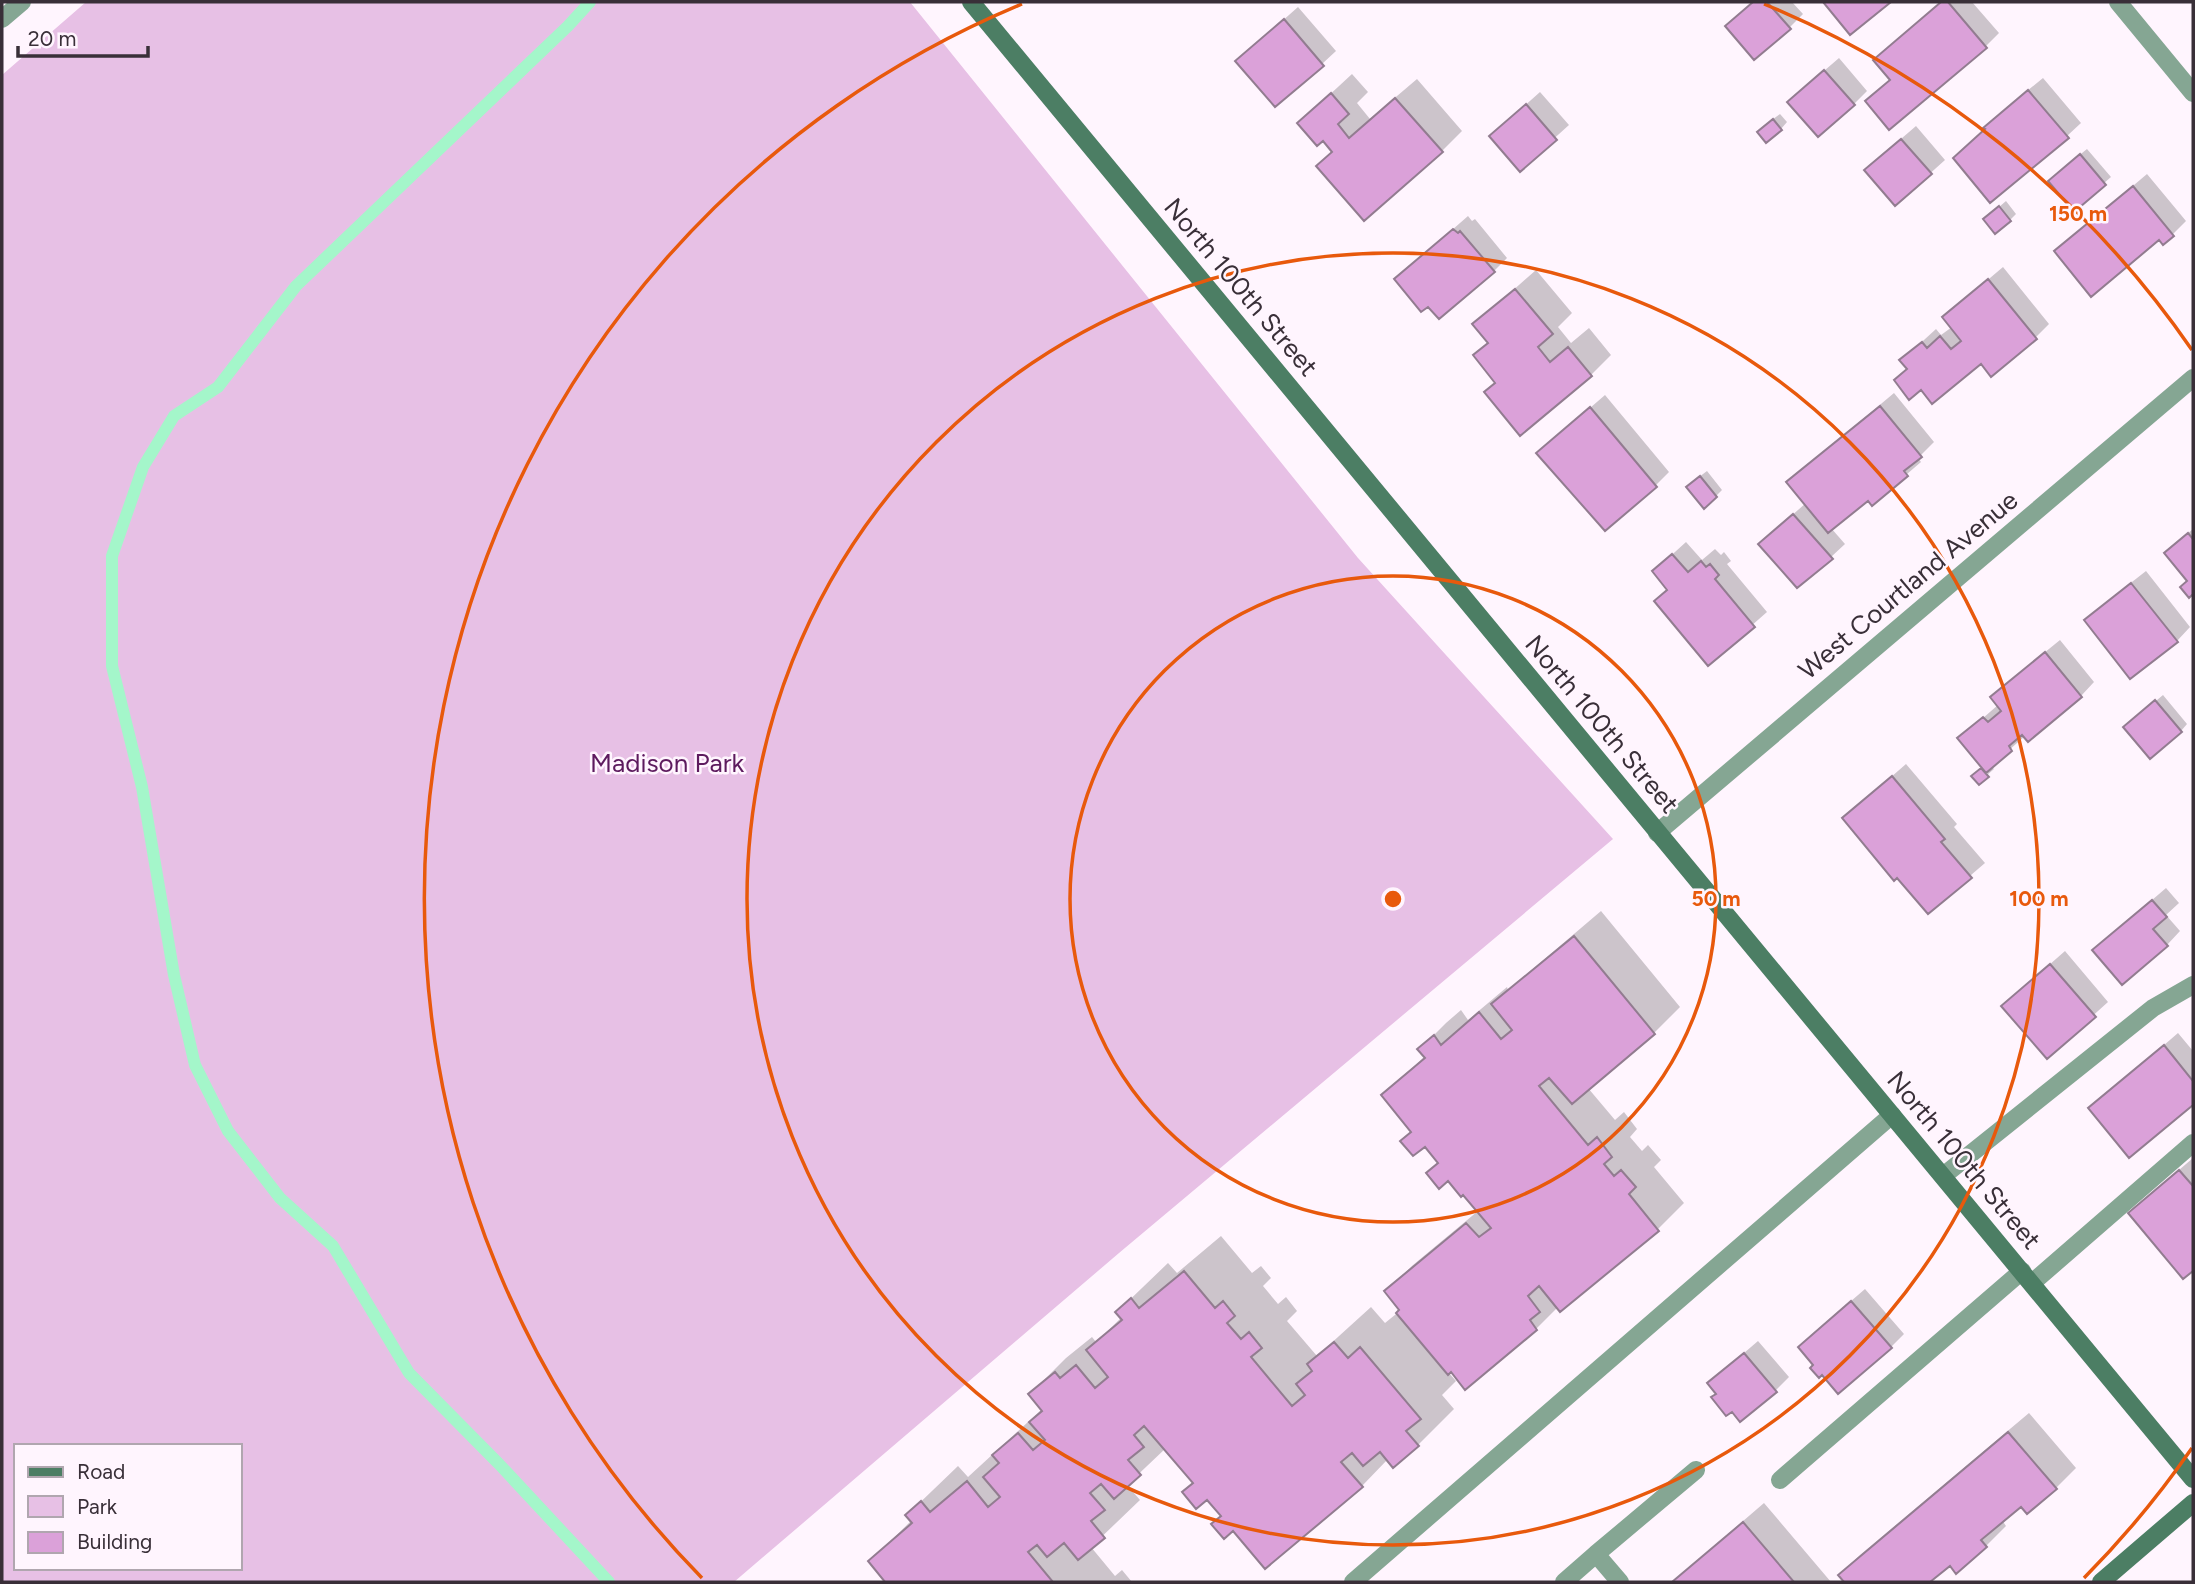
<svg xmlns="http://www.w3.org/2000/svg" width="2195" height="1584" font-family="Figtree,sans-serif">
  <style>
    .green { fill: #e7c0e5; fill-rule: evenodd }
    .shadow { fill: #0003 }
    .lines { fill: none; stroke-linecap: round; stroke-linejoin: round }
    .stream { stroke: #a4f6ca; stroke-width: 12 }
    .building { fill: #dba1d9; stroke: #927c90; stroke-width: 2 }
    .lane { stroke: #85a693; stroke-width: 18 }
    .street { stroke: #85a693; stroke-width: 18 }
    .secondary { stroke: #4c7e64; stroke-width: 18 }
    .ring { fill: none; stroke: #e8590c; stroke-width: 3.5 }
    .labels { text-anchor: middle; dominant-baseline: central; stroke-width: 5; stroke-linejoin: round; paint-order: stroke }
    .street-label { font-size: 26px; fill: #392f38; stroke: #fff5fe }
    .park-label { font-size: 26px; fill: #5d1a5e; stroke: #fff5fe }
    .centre { fill: #e8590c; stroke: #fff5fe; stroke-width: 3.5 }
    .ring-label { font-size: 21px; text-anchor: middle; font-weight: bold; fill: #e8590c; stroke: #fff5fe; stroke-width: 5; stroke-linejoin: round; paint-order: stroke }
  </style>
  <rect width="100%" height="100%" fill="#fff5fe"/>
  <path class="green" d="M86,2H910L1358,558L1613,839L1119,1253L734,1582H2V75ZM16,1446H240V1568H16Z"/>
  <path class="shadow" d="M1753,2H1792L1803,14L1789,28L1741,13Z
    M1941,2H1972L1999,33L1985,47L1867,101L1891,79L1875,60Z
    M1298,7L1336,51L1322,64L1237,61Z
    M1839,58L1867,91L1854,104L1803,89Z
    M1352,74L1368,92L1357,103L1370,119L1417,79L1462,131L1442,151H1333L1323,139L1299,123Z
    M2043,78L2081,123L2067,136L1986,129L1999,114Z
    M1540,92L1569,125L1520,169L1505,123Z
    M1780,114L1787,122L1781,129L1765,125Z
    M1916,126L1945,160L1896,204L1880,157Z
    M2087,149L2111,177L2074,209L2056,174Z
    M2147,174L2186,221L2172,235L2056,251Z
    M2006,201L2016,214L2010,220L1992,213Z
    M1468,216L1472,221L1475,219L1507,258L1494,271L1396,279Z
    M2003,267L2049,324L2036,337L1981,362L1908,368L1901,361L1936,329L1941,335L1952,327L1944,317Z
    M1536,270L1572,313L1558,327L1571,343L1589,328L1611,355L1591,375L1520,433L1497,382L1476,355L1489,342L1475,324Z
    M1894,393L1934,442L1918,458L1921,462L1872,504L1868,499L1831,528L1845,544L1831,557L1774,531L1806,503L1788,482Z
    M1605,395L1669,472L1655,486L1538,453Z
    M1707,471L1722,490L1716,496L1695,480Z
    M2193,529V592L2190,595L2189,580L2180,540Z
    M1686,542L1702,560L1715,549L1721,555L1724,552L1731,561L1727,564L1767,612L1709,663L1669,589L1654,571Z
    M2146,571L2190,627L2177,641L2086,620L2100,607Z
    M2060,640L2094,682L2081,696L2025,736L1991,766L1994,769L1979,782L1973,776L1983,767L1960,738L1998,705L2006,684Z
    M2163,695L2187,724L2181,731L2132,721Z
    M1906,764L1957,824L1954,827L1985,863L1928,912L1844,818Z
    M2166,888L2179,903L2166,915L2180,931L2167,945L2094,950Z
    M1601,911L1680,1007L1654,1033L1588,1088L1615,1120L1624,1112L1637,1129L1630,1137L1642,1151L1648,1145L1661,1160L1654,1167L1684,1203L1658,1229L1560,1310L1558,1307L1536,1329L1466,1387L1451,1369L1448,1372L1456,1381L1442,1395L1454,1409L1418,1445L1388,1459L1362,1486L1222,1516L1166,1448L1127,1485L1140,1500L1091,1547L1115,1576L1122,1570L1132,1582H888L870,1561L912,1520L907,1515L958,1466L968,1477L1042,1409L1030,1394L1066,1358L1092,1337L1096,1342L1122,1317L1117,1312L1168,1263L1177,1273L1221,1236L1252,1273L1261,1266L1271,1278L1263,1286L1278,1304L1286,1297L1297,1311L1287,1321L1317,1356L1371,1307L1385,1323L1401,1310L1386,1291L1413,1265L1478,1211L1448,1179L1428,1173L1439,1162L1383,1095L1425,1056L1420,1049L1446,1023L1461,1010L1468,1020L1507,987L1508,990Z
    M2065,951L2108,1002L2047,1057L2017,993Z
    M2178,1033L2193,1051V1103L2130,1155L2091,1108Z
    M2193,1158V1268L2183,1277L2144,1200Z
    M1865,1289L1904,1334L1891,1347L1816,1364L1814,1333Z
    M1758,1341L1789,1377L1775,1391L1718,1393L1709,1383Z
    M2029,1413L2076,1468L2056,1488L2021,1504L2002,1520L2006,1526L1986,1546L1956,1571L1950,1564L1931,1580L1933,1582H1846L1840,1575L1860,1555Z
    M1764,1503L1831,1582H1672L1678,1577Z"/>
  <g class="lines">
    <path class="stream" d="M590,2L568,26L296,286L218,387L174,416L143,467L112,556V666L142,787L174,975L195,1065L228,1131L280,1198L333,1246L409,1373L499,1464L609,1582"/>
  </g>
  <path class="building" d="M1753,2H1767L1791,29L1754,60L1725,26Z
    M1823,2H1891L1850,35Z
    M1941,2H1948L1987,48L1889,130L1865,101L1890,80L1873,60Z
    M1284,19L1324,66L1275,107L1235,61Z
    M1824,70L1855,105L1818,137L1787,102Z
    M2028,90L2069,138L1990,203L1953,158L1985,129L1983,128Z
    M1331,93L1349,114L1338,124L1349,138L1395,98L1443,152L1364,221L1316,166L1332,152L1323,141L1317,146L1297,123Z
    M1526,104L1557,140L1520,172L1489,136Z
    M1773,119L1782,130L1766,143L1757,132Z
    M1901,139L1932,174L1895,206L1864,170Z
    M2080,154L2106,185L2074,212L2048,181Z
    M2133,186L2174,236L2163,245L2159,240L2091,297L2054,251Z
    M1999,206L2011,221L1995,234L1983,219Z
    M1453,229L1458,233L1460,231L1495,272L1439,319L1428,307L1421,312L1394,279Z
    M1988,279L2037,339L1991,377L1981,364L1932,404L1921,390L1909,400L1894,380L1907,369L1899,360L1922,342L1927,348L1940,336L1951,349L1961,341L1942,317Z
    M1515,289L1553,334L1538,347L1550,362L1568,347L1592,376L1520,436L1484,392L1495,383L1473,355L1488,343L1472,324Z
    M1880,406L1922,457L1904,471L1908,476L1872,506L1868,501L1828,533L1786,482Z
    M1590,407L1657,487L1605,531L1536,453Z
    M1700,476L1717,497L1704,509L1686,487Z
    M1793,514L1833,559L1797,588L1758,544Z
    M2188,533L2193,539V594L2189,598L2180,587L2187,581L2164,553Z
    M1672,554L1688,572L1701,561L1706,567L1710,564L1719,575L1715,579L1755,627L1708,666L1654,601L1667,590L1652,571Z
    M2131,583L2178,642L2130,679L2084,620Z
    M2045,652L2082,697L2028,742L2022,735L2009,746L2012,751L1986,773L1957,738L1983,717L1988,722L2001,711L1990,697Z
    M2155,700L2182,732L2150,759L2123,727Z
    M1981,768L1989,777L1979,785L1971,776Z
    M1892,776L1945,839L1941,842L1972,878L1928,914L1897,878L1894,881L1842,818Z
    M2152,900L2167,917L2153,929L2168,946L2122,985L2092,950Z
    M1574,936L1655,1034L1572,1104L1549,1078L1539,1086L1588,1145L1597,1137L1612,1157L1604,1164L1614,1176L1621,1170L1636,1187L1629,1194L1659,1231L1560,1312L1539,1286L1528,1296L1540,1312L1530,1320L1537,1330L1465,1390L1451,1372L1448,1375L1396,1313L1399,1310L1384,1291L1466,1223L1479,1237L1491,1228L1463,1195L1461,1197L1448,1181L1439,1189L1426,1173L1438,1163L1425,1147L1413,1156L1400,1141L1411,1132L1381,1095L1425,1058L1417,1049L1434,1035L1441,1045L1479,1012L1501,1039L1512,1030L1491,1004Z
    M2050,964L2096,1017L2047,1059L2001,1006Z
    M2164,1045L2193,1081V1105L2129,1158L2088,1108Z
    M2179,1170L2193,1186V1271L2183,1279L2128,1213Z
    M1184,1271L1215,1308L1223,1301L1235,1316L1227,1323L1241,1339L1249,1332L1262,1348L1251,1357L1292,1406L1305,1395L1296,1384L1312,1371L1307,1364L1334,1342L1348,1358L1360,1347L1421,1419L1406,1431L1419,1446L1393,1468L1380,1452L1363,1466L1352,1453L1341,1462L1363,1487L1265,1569L1233,1531L1224,1539L1211,1524L1221,1516L1207,1500L1196,1509L1182,1492L1193,1483L1144,1426L1134,1435L1144,1447L1128,1460L1141,1475L1114,1499L1101,1484L1090,1493L1105,1510L1091,1521L1105,1538L1078,1560L1064,1543L1047,1557L1037,1545L1028,1552L1053,1582H885L868,1561L912,1523L905,1515L921,1501L930,1512L967,1481L988,1507L1000,1497L983,1477L999,1463L992,1455L1018,1433L1033,1450L1045,1440L1029,1422L1042,1411L1028,1394L1055,1372L1060,1378L1076,1365L1095,1388L1108,1377L1086,1350L1122,1320L1115,1312L1131,1298L1139,1308Z
    M1851,1301L1892,1348L1838,1394L1822,1375L1819,1378L1810,1368L1813,1365L1798,1347Z
    M1744,1353L1777,1392L1740,1422L1732,1412L1726,1416L1711,1397L1716,1394L1707,1383Z
    M2008,1432L2057,1489L2027,1514L2021,1507L1981,1540L1987,1547L1956,1574L1950,1566L1930,1582H1844L1838,1575Z
    M1743,1522L1794,1582H1672Z"/>
  <g class="lines">
    <path class="lane" d="M1943,1176L2153,1008L2193,985
      M2032,1283L2193,1143
      M1780,1480L2022,1271
      M1596,1554L1696,1470
      M1353,1582L1892,1115
      M1564,1582L1596,1554L1620,1582"/>
    <path class="street" d="M2118,2L2193,93
      M2,19L22,2
      M1657,833L2193,378"/>
    <path class="secondary" d="M971,2L2193,1479
      M2101,1582L2193,1503"/>
  </g>
  <g class="ring">
    <circle cx="1393" cy="899" r="323"/>
    <circle cx="1393" cy="899" r="646"/>
    <path d="M2192 1448A969 969 0 0 1 2084 1578M702 1578A969 969 0 0 1 1022 4M1764 4A969 969 0 0 1 2192 350"/>
  </g>
  <g class="labels">
    <g class="street-label">
      <text transform="translate(1241 287) rotate(50)">North 100th Street</text>
      <text transform="translate(1908 585) rotate(-40)">West Courtland Avenue</text>
      <text transform="translate(1602 724) rotate(50)">North 100th Street</text>
      <text transform="translate(1964 1160) rotate(50)">North 100th Street</text>
    </g>
    <g class="park-label">
      <text x="667" y="763">Madison Park</text>
    </g>
  </g>
  <circle cx="1393" cy="899" r="10" class="centre"/>
  <g class="ring-label">
    <text x="2078" y="221">150 m</text>
    <text x="1716" y="906">50 m</text>
    <text x="2039" y="906">100 m</text>
  </g>
  <rect width="2195" height="1584" fill="none" stroke="#392f38" stroke-width="7"/>
  <rect x="14" y="1444" width="228" height="126" fill="#fff5fe" stroke="#b0a6af" stroke-width="2"/>
  <rect x="28" y="1467" width="35" height="10" fill="#4c7e64" stroke="#b0a6af" stroke-width="2"/>
  <text x="77" y="1479" font-size="21" fill="#392f38">Road</text>
  <rect x="28" y="1496" width="35" height="21" fill="#e7c0e5" stroke="#b0a6af" stroke-width="2"/>
  <text x="77" y="1514" font-size="21" fill="#392f38">Park</text>
  <rect x="28" y="1532" width="35" height="21" fill="#dba1d9" stroke="#b0a6af" stroke-width="2"/>
  <text x="77" y="1549" font-size="21" fill="#392f38">Building</text>
  <path d="M18 46v10h130v-10" fill="none" stroke="#392f38" stroke-width="3.5"/>
  <text x="28" y="46" font-size="21" fill="#392f38" stroke="#fff5fe" stroke-width="5" paint-order="stroke">20 m</text>
</svg>
